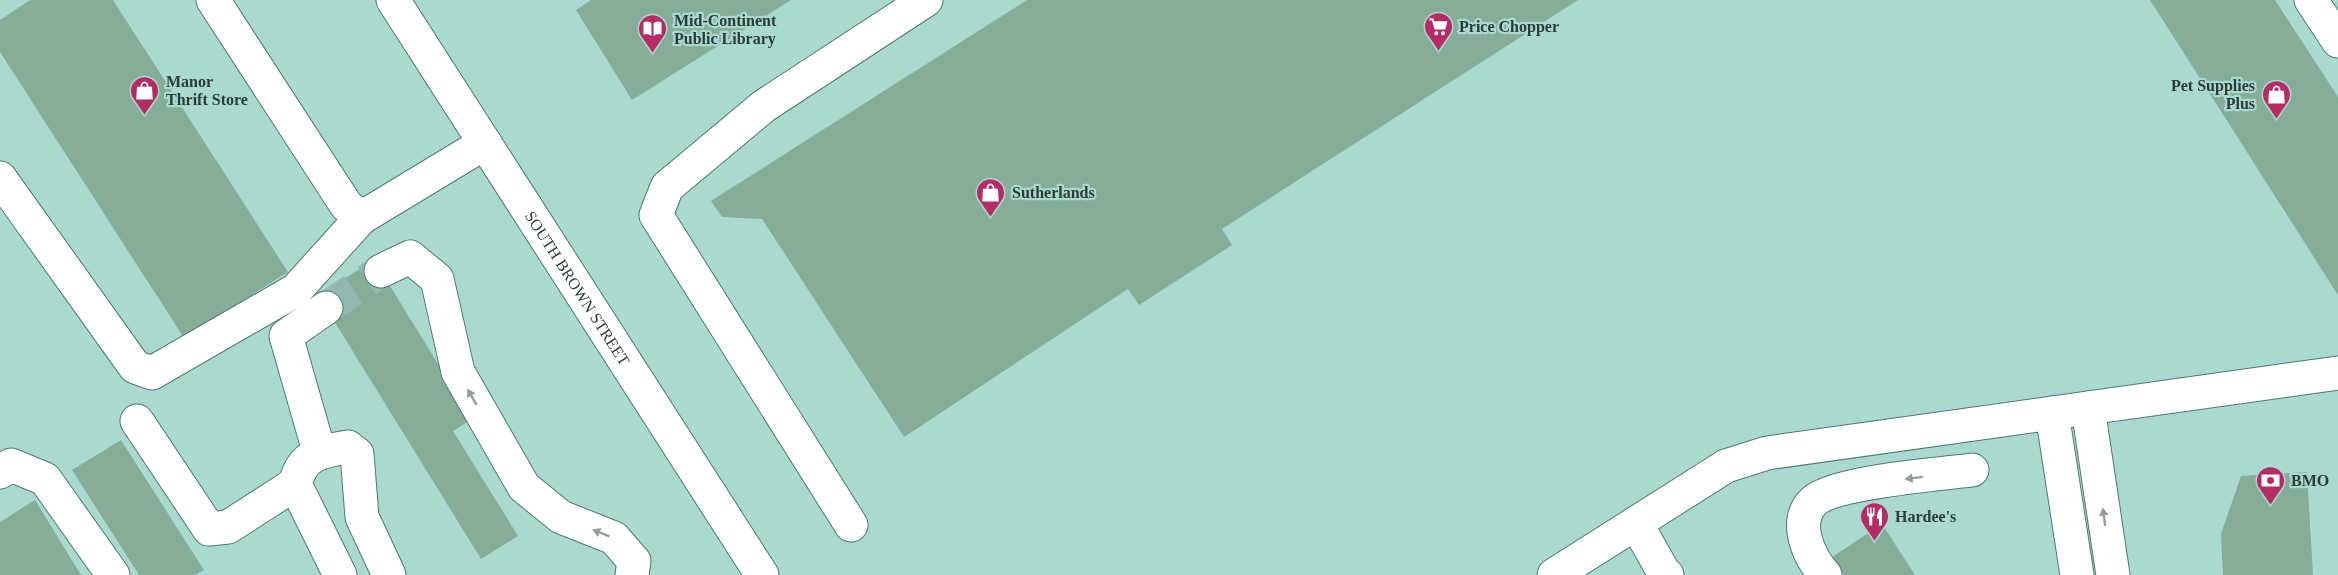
<svg xmlns="http://www.w3.org/2000/svg" width="2338" height="575" font-family="Georgia,serif">
  <style>
    .building { fill: #86ad97 }
    .lines { fill: none; stroke-linecap: round; stroke-linejoin: round }
    .minor-tunnel { stroke: #90bab1; stroke-width: 33; stroke-dasharray: 33 16; stroke-linecap: butt }
    .minor-casing { stroke: #4c7970; stroke-width: 35 }
    .minor { stroke: #fff; stroke-width: 33 }
    .oneway { fill: #949e9c }
    .labels { text-anchor: middle; dominant-baseline: central; stroke-width: 4.5; stroke-linejoin: round; paint-order: stroke }
    .poi-label { font-size: 16px; font-weight: bold; fill: #293c39; stroke: #aadacf; text-anchor: start }
    .street-label { font-size: 16px; fill: #293c39; stroke: #aadacf }
  </style>
  <rect width="100%" height="100%" fill="#aadacf"/>
  <path class="building" d="M30,0H113L288,272L184,338L0,52V20Z
    M591,0H791L632,100L576,10Z
    M1027,0H1578L1222,229L1232,245L1139,305L1128,289L904,437L762,219L722,217L711,201Z
    M2150,0H2275L2338,97V295Z
    M374,260L472,419L453,431L518,536L481,559L318,295Z
    M121,440L204,570L195,575H139L72,470Z
    M2307,472L2313,575H2223L2221,534L2241,476Z
    M35,500L81,575H0V522Z
    M1882,524L1915,575H1844L1832,557Z"/>
  <g class="lines">
    <path class="minor-tunnel" d="M326,308L381,271"/>
    <defs>
      <g id="minor">
        <path d="M213,0L346,205L361,218L485,143"/>
        <path id="s1" d="M393,0L762,575"/>
        <path d="M2311,0L2338,41"/>
        <path d="M0,178L135,367L152,373L296,290L361,218"/>
        <path d="M381,271L410,257L437,279L458,372L524,487L561,517L614,538L634,561L632,575"/>
        <path d="M2088,408L2113,575"/>
        <path d="M2052,413L2077,575"/>
        <path d="M137,421L209,529L228,527L295,484"/>
        <path d="M319,451L286,336L326,308"/>
        <path d="M0,472L11,465L45,479L113,575"/>
        <path d="M1636,523L1663,571L1667,575"/>
        <path d="M851,525L656,215L667,187L764,106L926,0"/>
        <path d="M340,575L295,484C302,454 322,451 348,447L357,454L362,517L389,575"/>
        <path d="M1554,575L1726,466L1767,453L2338,373"/>
        <path d="M1825,575C1809,557 1792,521 1814,501C1835,482 1941,474 1972,470"/>
      </g>
    </defs>
    <use href="#minor" class="minor-casing"/>
    <use href="#minor" class="minor"/>
  </g>
  <defs><path id="oneway-solid" d="M-6-.8H1V-3.2L6.5 0L1 3.2V.8H-6Z" transform="scale(1.5)"/></defs>
  <g class="oneway">
    <use href="#oneway-solid" transform="translate(472 397) rotate(-120)"/>
    <use href="#oneway-solid" transform="translate(1914 478) rotate(173)"/>
    <use href="#oneway-solid" transform="translate(2104 517) rotate(-98)"/>
    <use href="#oneway-solid" transform="translate(601 533) rotate(-158)"/>
  </g>
  <defs>
    <symbol id="supermarket-pin" viewBox="-11 -11 22 30"><path d="M0 17L-7.5 6A9.5 9.5 0 1 1 7.5 6Z" fill="#b62b65" stroke="#aadacf"/><path d="M-6-5.5h2.5l.6 2H6L4.5 2H-2.5L-4.4-4H-6ZM-1.5 3.2a1.3 1.3 0 1 0 .1 0ZM3 3.2a1.3 1.3 0 1 0 .1 0Z" fill="#fff"/></symbol>
    <symbol id="library-pin" viewBox="-11 -11 22 30"><path d="M0 17L-7.5 6A9.5 9.5 0 1 1 7.5 6Z" fill="#b62b65" stroke="#aadacf"/><path d="M-6-4Q-3-5.5-.7-3.5V5Q-3 3-6 4ZM6-4Q3-5.5 .7-3.5V5Q3 3 6 4Z" fill="#fff"/></symbol>
    <symbol id="shop-pin" viewBox="-11 -11 22 30"><path d="M0 17L-7.5 6A9.5 9.5 0 1 1 7.5 6Z" fill="#b62b65" stroke="#aadacf"/><path d="M-5-2.5h2.3a2.7 3.5 0 0 1 5.4 0H5L5.5 6h-11ZM-1.5-2.5h3a1.5 2.3 0 0 0-3 0Z" fill="#fff"/></symbol>
    <symbol id="bank-pin" viewBox="-11 -11 22 30"><path d="M0 17L-7.5 6A9.5 9.5 0 1 1 7.5 6Z" fill="#b62b65" stroke="#aadacf"/><path d="M-6-4H6V4H-6ZM0-2.3a2.3 2.3 0 1 0 0 4.6a2.3 2.3 0 1 0 0-4.6Z" fill="#fff"/></symbol>
    <symbol id="restaurant-pin" viewBox="-11 -11 22 30"><path d="M0 17L-7.5 6A9.5 9.5 0 1 1 7.5 6Z" fill="#b62b65" stroke="#aadacf"/><path d="M-5-6h1v4h1v-4h1v4h1v-4h1v5L-1.5 .5V6h-2V.5L-5-1ZM5-6V6H3V1.5H1.5Q1.5-4 5-6Z" fill="#fff"/></symbol>
  </defs>
  <g fill-rule="evenodd">
    <use href="#supermarket-pin" x="1422" y="10" width="33" height="45"/>
    <use href="#library-pin" x="636" y="12" width="33" height="45"/>
    <use href="#shop-pin" x="128" y="74" width="33" height="45"/>
    <use href="#shop-pin" x="2260" y="78" width="33" height="45"/>
    <use href="#shop-pin" x="974" y="176" width="33" height="45"/>
    <use href="#bank-pin" x="2254" y="464" width="33" height="45"/>
    <use href="#restaurant-pin" x="1858" y="500" width="33" height="45"/>
  </g>
  <g class="labels">
    <g class="poi-label">
      <text x="674" y="20">Mid-Continent<tspan x="674" dy="18">Public Library</tspan></text>
      <text x="1459" y="26">Price Chopper</text>
      <text x="166" y="81">Manor<tspan x="166" dy="18">Thrift Store</tspan></text>
      <text x="2255" y="85" text-anchor="end">Pet Supplies<tspan x="2255" dy="18">Plus</tspan></text>
      <text x="1012" y="192">Sutherlands</text>
      <text x="2291" y="480">BMO</text>
      <text x="1895" y="516">Hardee's</text>
    </g>
    <g class="street-label">
      <text stroke="none"><textPath href="#s1" startOffset="342">SOUTH BROWN STREET</textPath></text>
    </g>
  </g>
</svg>
